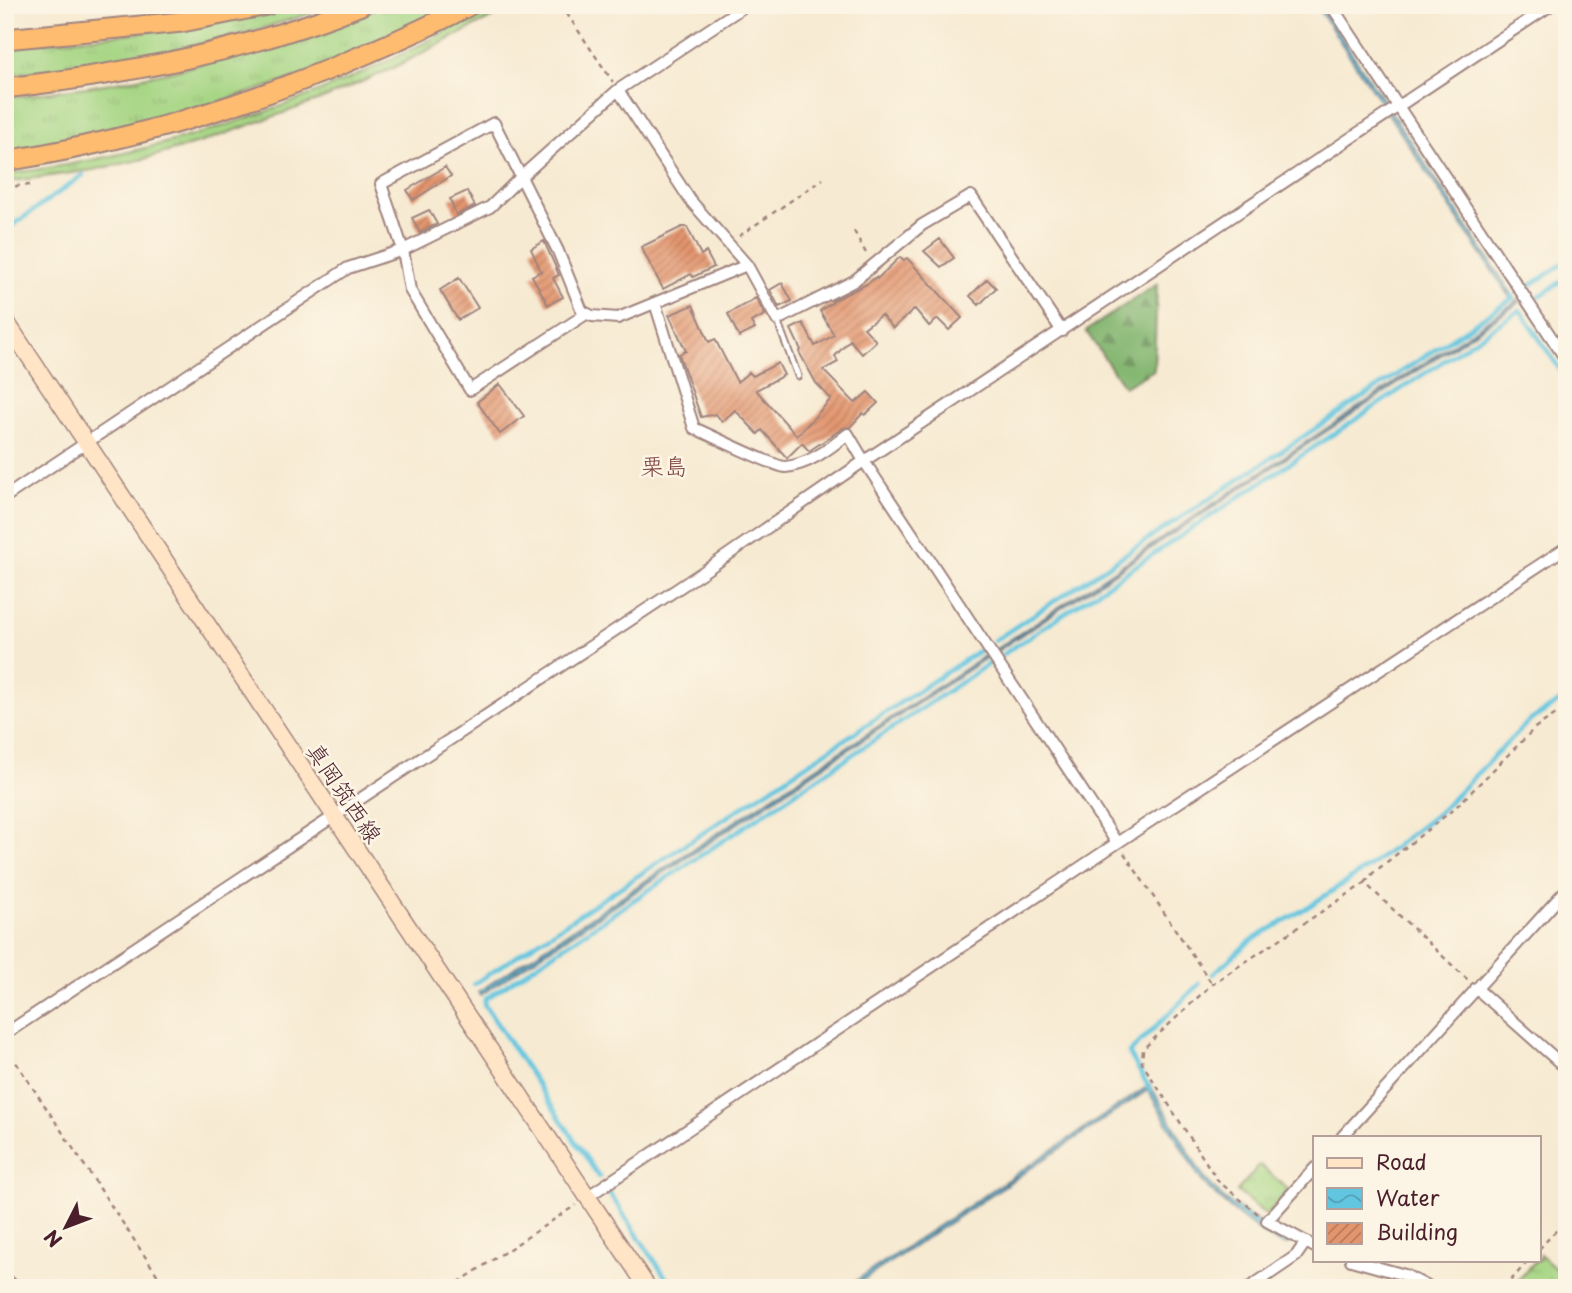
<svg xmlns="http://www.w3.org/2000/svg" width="1572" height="1293" font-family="'Playpen Sans','Klee One',sans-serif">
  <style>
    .grass { fill: url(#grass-tufts); stroke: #787a58; stroke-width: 2 }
    .forest { fill: url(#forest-firs); stroke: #686b4e; stroke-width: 2 }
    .wetland { fill: url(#wetland-marsh); stroke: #787a58; stroke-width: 2 }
    .water { fill: url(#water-waves); stroke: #567286; stroke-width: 2 }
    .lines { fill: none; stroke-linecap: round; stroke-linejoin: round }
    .stream { stroke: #62c6e0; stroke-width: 4.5 }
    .building { fill: url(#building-hatch) }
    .lane-casing { stroke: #a0847e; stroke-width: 9 }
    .street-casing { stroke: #a0847e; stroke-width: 14 }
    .secondary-casing { stroke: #a0847e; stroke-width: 19 }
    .highway-casing { stroke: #a0847e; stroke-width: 23 }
    .path { stroke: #a0847e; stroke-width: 2.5; stroke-dasharray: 5 5; stroke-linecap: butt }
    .lane { stroke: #fff; stroke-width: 5 }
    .street { stroke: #fff; stroke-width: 10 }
    .secondary { stroke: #ffe4c6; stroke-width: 16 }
    .highway { stroke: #febc70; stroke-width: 19 }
    .labels { text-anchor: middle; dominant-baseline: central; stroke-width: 5; stroke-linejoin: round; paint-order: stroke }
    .street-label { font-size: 23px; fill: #4a1f2b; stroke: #fcf5e5 }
    .neighbourhood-label { font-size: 24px; fill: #804842; stroke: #fcf5e5 }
  </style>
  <defs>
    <pattern id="grass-tufts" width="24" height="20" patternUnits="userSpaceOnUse" patternTransform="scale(1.75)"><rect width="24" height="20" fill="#a7d685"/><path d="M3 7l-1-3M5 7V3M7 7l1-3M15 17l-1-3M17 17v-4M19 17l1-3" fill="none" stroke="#91b773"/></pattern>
    <pattern id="forest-firs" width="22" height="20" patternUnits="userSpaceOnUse" patternTransform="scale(1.75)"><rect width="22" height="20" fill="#85b772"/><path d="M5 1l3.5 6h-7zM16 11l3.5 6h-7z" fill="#6f945e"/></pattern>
    <pattern id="wetland-marsh" width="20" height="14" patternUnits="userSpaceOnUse" patternTransform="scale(1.75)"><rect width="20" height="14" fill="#a7d685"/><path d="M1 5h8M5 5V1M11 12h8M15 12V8" fill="none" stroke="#91b773"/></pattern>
    <pattern id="water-waves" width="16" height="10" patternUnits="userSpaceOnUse" patternTransform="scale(1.75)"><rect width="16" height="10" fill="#62c6e0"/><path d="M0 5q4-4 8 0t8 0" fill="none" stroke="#53a0b6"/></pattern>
    <pattern id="building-hatch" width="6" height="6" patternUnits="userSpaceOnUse" patternTransform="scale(1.75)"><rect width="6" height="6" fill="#e3956e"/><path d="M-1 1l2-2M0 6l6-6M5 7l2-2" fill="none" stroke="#ba795b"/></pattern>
  </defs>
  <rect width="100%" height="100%" fill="#fcf5e5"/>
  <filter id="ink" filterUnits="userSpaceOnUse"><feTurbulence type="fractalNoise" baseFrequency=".0143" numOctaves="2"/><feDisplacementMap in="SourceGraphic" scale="14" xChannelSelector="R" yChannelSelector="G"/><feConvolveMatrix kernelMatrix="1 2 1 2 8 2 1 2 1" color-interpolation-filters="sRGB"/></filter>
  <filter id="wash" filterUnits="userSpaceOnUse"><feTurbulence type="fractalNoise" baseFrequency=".00686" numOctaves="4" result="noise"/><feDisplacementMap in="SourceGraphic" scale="28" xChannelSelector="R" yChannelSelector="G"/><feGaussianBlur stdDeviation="1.57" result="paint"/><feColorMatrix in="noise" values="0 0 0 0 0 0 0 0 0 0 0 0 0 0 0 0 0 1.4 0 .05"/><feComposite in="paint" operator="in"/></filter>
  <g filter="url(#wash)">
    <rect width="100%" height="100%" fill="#f7ead2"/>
    <path class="grass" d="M303,5H338L250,32L139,58L5,75V46L185,28Z
      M385,5H454L302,76L156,122L5,155V98C44,93 84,88 122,81C212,65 301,37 385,5Z
      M492,5H516L393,68L325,98L205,141L144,159L93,170L5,182V174C176,153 345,93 492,5Z
      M1260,1165L1289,1190L1266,1215L1237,1191Z"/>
    <path class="forest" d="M1157,284L1154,370L1124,387L1086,331Z"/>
    <path class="wetland" d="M1540,1255L1567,1279V1288H1511L1536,1260H1539Z"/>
    <path class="water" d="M1316,5H1320L1515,299H1511Z
      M1519,300L1520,302L997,651L996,649Z
      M986,655L987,657L480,995L478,992Z
      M1150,1085L1204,1178L1224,1199L1289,1243L1287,1245C1264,1240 1218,1199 1201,1180L1148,1090L851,1288H845Z"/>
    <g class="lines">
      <path class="stream" d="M5,231L83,175
        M1528,287L1567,261
        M1538,297L1567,278
        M994,641L1513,298L1511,295
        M1002,655L1520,310L1567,380
        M1213,974L1249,942L1311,905L1370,866L1438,813L1528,722L1567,697
        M474,984L980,650
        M1151,1091L1129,1053L1199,984
        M599,1177L484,1004L485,999L990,663
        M608,1191L673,1288"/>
    </g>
    <g id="blocks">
      <path class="building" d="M445,167L451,176L413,200L407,190Z
        M467,191L475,206L456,215L450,199Z
        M429,210L437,224L420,233L412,218Z
        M682,227H687L701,255L706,252L714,267L693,277L691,274L663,289L641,247Z
        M940,239L954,258L941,267L924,251Z
        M544,241L559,275L553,278L563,297L548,305L532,276L541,271L531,249Z
        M900,257L904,260L907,258L962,318L949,330L938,319L929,326L915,309L893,328L881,315L864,328L876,341L862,354L850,340L835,356L838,362L823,370L855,403L868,392L878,403L865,415L863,413L850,427L843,428L809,451L802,443L787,458L762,430L758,434L735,410L722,422L716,414L701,417L679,354L686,351L669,315L693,305L709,342L715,339L737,382L749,372L753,376L778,363L784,375L756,390L797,436L831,399L816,383L799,352L801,350L791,329L803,323L815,346L834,335L820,311L833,302L832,301L867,284L876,277L877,279Z
        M459,278L478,308L458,320L440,290Z
        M987,279L996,288L979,305L970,296Z
        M782,283L792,301L779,307L770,290Z
        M756,298L765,315L751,322L755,329L739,337L728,314Z
        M500,384L524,416L500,434L477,402Z"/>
    </g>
  </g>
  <g filter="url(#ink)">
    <use href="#blocks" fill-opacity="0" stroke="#a0847e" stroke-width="2"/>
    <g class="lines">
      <defs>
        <path id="lane" d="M777,320L798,376"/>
        <path id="street" d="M1331,5L1567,361
          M618,90L690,200L747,265L777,320L854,281L922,225L971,196L1062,331
          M655,303L694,428C708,434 775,467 785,467C809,465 830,448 848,434L864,461L1117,843
          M586,314L470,390L410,290L403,250L381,184L494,123L558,251L582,311L592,316L618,318L747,265
          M5,497L348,268L403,250L490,207L522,176L618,90L746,5
          M1476,988L1567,1069
          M5,1034L703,572L864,461L1551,5
          M1342,1137L1567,889
          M1315,1168L1267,1221L1315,1247
          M587,1197L1117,843L1567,547
          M1351,1260L1405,1275L1430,1288
          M5,1278L15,1288
          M1249,1288L1296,1256L1305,1243"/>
        <path id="secondary" d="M5,320L648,1288"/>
        <path id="highway" d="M5,39L182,22L267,5
          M5,88C126,74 248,51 361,5
          M5,161C132,141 251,104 368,53C403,38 437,23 470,5"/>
      </defs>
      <use href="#lane" class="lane-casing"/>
      <use href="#street" class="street-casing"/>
      <use href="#secondary" class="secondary-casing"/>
      <use href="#highway" class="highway-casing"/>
      <path class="path" d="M561,5L613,82
        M5,187L31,185
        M854,231L867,255
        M739,236L823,179
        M1124,853L1212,984
        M1365,883L1373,873L1455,808L1536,727L1567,707
        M5,1046L166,1288
        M1258,1214L1218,1181L1142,1063L1143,1049L1212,984L1365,883L1469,981
        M1539,1249L1567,1219
        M450,1288L576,1205
        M1504,1288L1529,1260"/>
      <use href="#lane" class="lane"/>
      <use href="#street" class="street"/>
      <use href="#secondary" class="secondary"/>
      <use href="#highway" class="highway"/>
    </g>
  </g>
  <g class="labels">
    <g class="street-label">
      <text transform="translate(345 792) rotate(56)">真岡筑西線</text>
    </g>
    <g class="neighbourhood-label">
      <text x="664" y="465">栗島</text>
    </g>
  </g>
  <rect width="1572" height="1293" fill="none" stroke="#fcf5e5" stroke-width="28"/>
  <rect x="1313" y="1136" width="228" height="126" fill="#fcf5e5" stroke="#b59f9b" stroke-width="2"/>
  <rect x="1327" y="1158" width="35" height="10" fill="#ffe4c6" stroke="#b59f9b" stroke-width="2"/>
  <text x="1376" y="1170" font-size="21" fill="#4a1f2b">Road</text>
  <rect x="1327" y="1188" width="35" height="21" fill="url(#water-waves)" stroke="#b59f9b" stroke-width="2"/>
  <text x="1376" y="1206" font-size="21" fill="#4a1f2b">Water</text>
  <rect x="1327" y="1223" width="35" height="21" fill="url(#building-hatch)" stroke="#b59f9b" stroke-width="2"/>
  <text x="1376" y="1240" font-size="21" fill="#4a1f2b">Building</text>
  <g transform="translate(66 1227) rotate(228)" stroke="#fcf5e5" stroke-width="5" paint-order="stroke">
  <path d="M0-5L12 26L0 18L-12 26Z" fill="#4a1f2b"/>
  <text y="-10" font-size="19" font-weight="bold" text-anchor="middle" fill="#4a1f2b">N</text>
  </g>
</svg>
